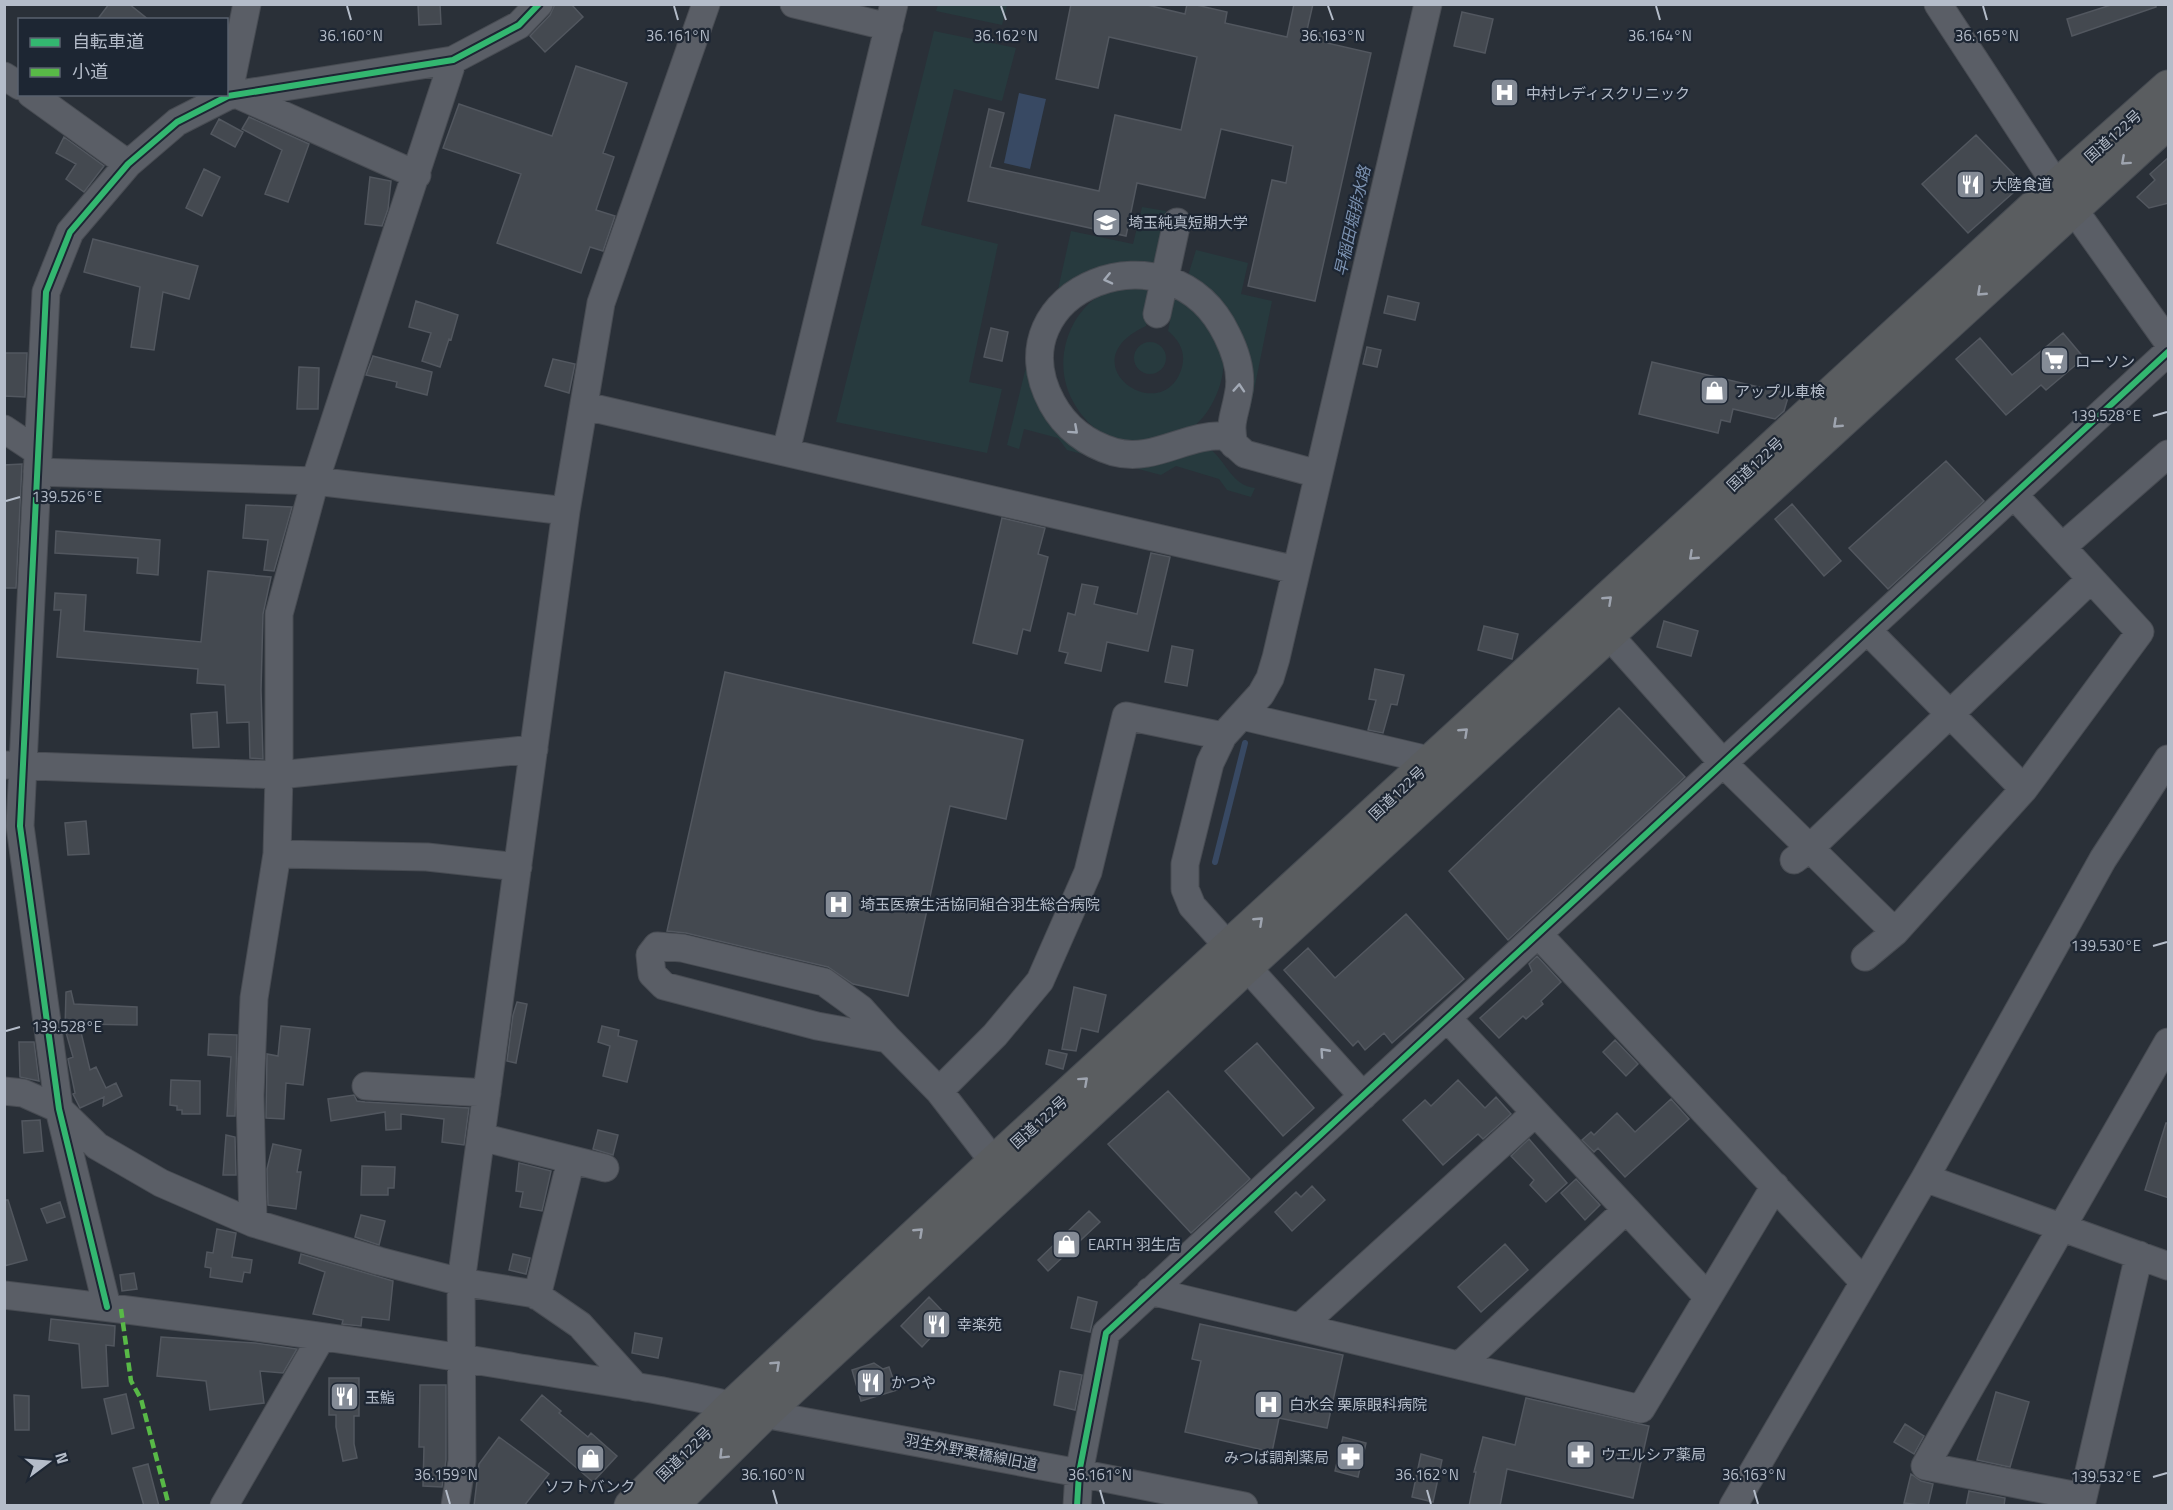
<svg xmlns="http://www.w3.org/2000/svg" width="2173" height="1510" font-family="'Titillium Web','Noto Sans JP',sans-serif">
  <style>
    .green { fill: #273a3e }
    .water { fill: #384963 }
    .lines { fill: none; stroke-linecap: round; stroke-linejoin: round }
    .stream { stroke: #384963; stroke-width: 6 }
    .building { fill: #444950; stroke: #52575f; stroke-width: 1.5 }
    .minor-casing { stroke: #484c53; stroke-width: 29 }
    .highway-casing { stroke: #474c53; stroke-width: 35 }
    .minor { stroke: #5a5e66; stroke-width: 27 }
    .highway { stroke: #5a5d60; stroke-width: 33 }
    .quiet { stroke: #58b947; stroke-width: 4.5; stroke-dasharray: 9 4.5; stroke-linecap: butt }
    .cycleway-casing { stroke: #1d2633; stroke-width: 10 }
    .cycleway { stroke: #33b770; stroke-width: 6 }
    .oneway { stroke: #9ea4af }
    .oneway2 { stroke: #a2a9b5 }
    .ticks { fill: none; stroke: #b4bcc9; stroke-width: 2 }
    .labels { text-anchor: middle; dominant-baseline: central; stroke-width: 4.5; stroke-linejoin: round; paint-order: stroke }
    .poi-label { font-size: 15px; fill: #b4bcc9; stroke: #1d2633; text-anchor: start }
    .street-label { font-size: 15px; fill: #b4bcc9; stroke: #1d2633 }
    .water-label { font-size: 16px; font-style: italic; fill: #7c92b1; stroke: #1d2633 }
    .ticks-label { font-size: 15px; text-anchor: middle; fill: #b4bcc9; stroke: #1d2633; stroke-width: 4.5; stroke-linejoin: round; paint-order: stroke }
  </style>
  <rect width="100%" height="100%" fill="#2a3038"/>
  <path class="green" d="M938,5V4L1007,5L1002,25L936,11Z
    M934,31L1016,48L1002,101L954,89L921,225L998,244L969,382L1002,389L987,453L836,422Z
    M1142,207L1166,211L1156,264H1140L1055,303L1071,231L1133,244Z
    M1196,250L1248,263L1241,294L1272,301L1250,410L1244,404L1187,279Z
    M1156,286L1146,326C1065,363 1164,431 1182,367C1186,352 1179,340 1168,331L1176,290C1183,295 1194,299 1199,305C1206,313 1210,329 1215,339C1218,345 1222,353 1223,360C1226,383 1207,424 1184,432C1175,435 1165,436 1157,437C1149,439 1138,443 1130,443C1098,441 1071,409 1065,380C1057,343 1078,300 1115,288C1127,284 1143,286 1156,286Z
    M1134 358a16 16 0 1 1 32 0a16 16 0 1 1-32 0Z
    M1026,367L1036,370L1069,436L1210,449C1227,462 1231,485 1255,488L1251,497L1227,490L1219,479L1176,466L1161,475L1067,450L1058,438L1024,429L1019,449L1007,445Z"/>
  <path class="water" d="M1019,93L1046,99L1030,169L1004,163Z"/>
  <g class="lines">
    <path class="stream" d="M1215,862L1245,743"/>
  </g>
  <path class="building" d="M109,4H129L149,20H97Z
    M418,4H440L441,24L419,25Z
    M555,4H571L583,17L545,52L530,36L550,15Z
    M1071,4H1143L1185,14L1187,4H1192L1227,12L1225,23L1287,37L1294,4H1313L1307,30L1329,35L1327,43L1371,53L1315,301L1248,286L1272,180L1286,183L1293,146L1221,129L1205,198L1137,183L1126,236L968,201L989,109L1004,113L990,167L1099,191L1115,115L1181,130L1197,57L1109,37L1098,88L1056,79Z
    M2114,4H2156V7L2072,36L2067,19Z
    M1462,12L1493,19L1485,53L1454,46Z
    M576,66L627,83L603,153L614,157L596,210L615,216L603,251L590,247L581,273L497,243L521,174L443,148L459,104L552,136Z
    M249,117L309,144L288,202L265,194L282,150L242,129Z
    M219,119L243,132L235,147L211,134Z
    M1976,135L2023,184L1968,233L1922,184Z
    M64,137L104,166L84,192L66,179L76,164L56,153Z
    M2169,157V203L2149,208L2137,197L2155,180L2150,174Z
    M204,169L220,177L202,216L186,208Z
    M370,177L391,181L388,209L382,226L365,224Z
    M93,239L198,266L189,299L163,292L154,350L131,347L140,287L84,272Z
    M1388,296L1419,303L1415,320L1384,313Z
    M416,301L458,315L451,340L449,339L440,367L422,361L431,333L409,327Z
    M991,328L1008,332L1002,361L984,357Z
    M2063,333L2084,358L2046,390L2041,385L2006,415L1956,359L1980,338L2012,375Z
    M1367,347L1381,350L1377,367L1363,364Z
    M4,353H27L25,397L4,396Z
    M373,356L432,372L427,395L396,387L397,382L366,375Z
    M553,359L575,364L569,393L545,386Z
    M1652,362L1789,394L1784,411L1775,419L1733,409L1730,422L1721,420L1718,433L1639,414Z
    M299,367L319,368L318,409H297Z
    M1946,461L1984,501L1888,589L1849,548Z
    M22,464L16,588H4V465Z
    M1792,504L1841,561L1824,576L1775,519Z
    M246,505L292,507L274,571L264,570L268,540L243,538Z
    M1002,518L1045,528L1038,554L1048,557L1030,631L1023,629L1017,654L973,643Z
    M56,531L160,540L158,575L137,573L138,558L55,553Z
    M1151,553L1170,557L1148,651L1107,642L1101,671L1065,663L1068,653L1059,651L1068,613L1075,615L1082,584L1098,587L1094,604L1137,614Z
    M208,571L271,577L263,614L261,690L263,759L250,758L249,722L227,723L225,685L197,683L198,669L57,657L61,610H54L55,593L86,595L84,631L201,642Z
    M1664,621L1698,631L1691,656L1657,647Z
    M1484,626L1518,634L1512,659L1478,650Z
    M1172,646L1193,650L1187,686L1165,682Z
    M1375,669L1404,675L1397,705L1391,704L1383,733L1368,730L1376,700L1369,699Z
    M725,672L1023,740L1006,819L950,806L908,996L853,984L828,967L686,933L667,931Z
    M1619,708L1685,777L1508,940L1449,871Z
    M217,712L219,747L193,748L191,714Z
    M86,821L89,854L68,855L65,823Z
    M1406,914L1464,979L1392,1043L1384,1033L1365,1050L1358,1041L1353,1046L1284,970L1308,948L1335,978Z
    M1537,956L1561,982L1541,1001L1543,1004L1526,1019L1523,1016L1499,1038L1480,1018L1532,971L1529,964Z
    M1074,987L1106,995L1098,1032L1081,1028L1076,1051L1062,1049Z
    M71,991L74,1004L137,1007V1025L79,1024L90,1070L96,1067L106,1088L116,1083L122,1096L103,1106L104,1097L80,1108L73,1094L75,1093L68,1059L73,1057L65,1029L66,992Z
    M517,1002L527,1004L516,1063L507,1061L513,1015Z
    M281,1026L310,1029L303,1085L286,1083L284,1119L266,1118L267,1054L278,1056Z
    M602,1026L619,1030L618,1036L637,1041L627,1082L603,1076L610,1046L598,1042Z
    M209,1034L237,1035L235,1116H227L231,1057L208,1055Z
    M1615,1040L1638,1064L1626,1076L1603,1052Z
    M19,1042H34L39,1081L20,1077Z
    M1257,1043L1314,1108L1283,1136L1225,1071Z
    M1049,1050L1067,1054L1063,1069L1046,1064Z
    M171,1080L200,1081V1114H182V1110H177V1106L170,1105Z
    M1458,1080L1485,1108L1496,1097L1511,1114L1483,1139L1478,1134L1443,1165L1403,1120L1425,1100L1431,1106Z
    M1168,1091L1250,1179L1191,1233L1108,1144Z
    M354,1095L357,1101L365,1102L469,1108L464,1145L442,1142L444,1119L401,1114V1129L386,1130L385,1112L331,1121L328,1099Z
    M1671,1099L1689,1119L1625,1177L1598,1148L1594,1152L1582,1140L1591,1132L1594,1135L1617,1113L1635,1132Z
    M40,1120L43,1151L24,1153L22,1121Z
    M2166,1123H2169V1198L2145,1190Z
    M598,1130L618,1135L613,1155L593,1149Z
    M226,1135L235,1137L236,1175H223Z
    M1529,1139L1567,1183L1546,1202L1530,1185L1534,1180L1511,1156Z
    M273,1144L301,1150L297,1172H301L296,1209L268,1205L267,1169Z
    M519,1163L551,1171L542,1211L520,1207L523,1192L516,1191Z
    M362,1166L395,1167L394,1188H388V1195H361Z
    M1576,1179L1600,1205L1585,1220L1561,1193Z
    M1312,1186L1325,1200L1292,1231L1275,1212L1296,1192L1301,1197Z
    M4,1200H8L27,1260L4,1266Z
    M60,1202L65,1217L47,1223L41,1209Z
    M1089,1211L1100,1222L1048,1271L1038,1260Z
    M361,1215L385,1221L379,1245L355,1237Z
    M217,1229L236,1233L232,1257L252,1260L250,1273L244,1272L242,1282L210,1277L211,1268L205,1267L207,1252L213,1253Z
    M1505,1244L1528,1270L1481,1312L1458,1287Z
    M301,1254L393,1281L389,1320L362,1317L361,1326L342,1324L343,1320L313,1314L325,1272L299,1263Z
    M513,1254L530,1258L526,1274L509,1270Z
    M134,1273L137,1289L122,1291L120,1275Z
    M929,1297L949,1318L922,1347L901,1326Z
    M1078,1297L1097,1302L1090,1332L1071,1328Z
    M51,1319L115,1326L114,1346L106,1345L108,1386L82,1388L79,1344L49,1340Z
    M1200,1324L1343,1355L1327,1428L1279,1418L1272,1452L1185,1432L1201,1361L1192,1359Z
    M635,1333L662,1338L658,1358L632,1353Z
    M161,1337L255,1343L297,1349L283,1373L260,1371L264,1403L210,1410L206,1381L157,1376Z
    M874,1363L883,1369L889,1367L897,1390L861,1401L852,1370Z
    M1060,1371L1082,1375L1075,1410L1054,1405Z
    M329,1378H359V1416H354V1444L357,1458L343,1461L336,1427V1415H329Z
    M420,1385H446V1460L442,1487L423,1486L424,1447H419Z
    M1996,1392L2029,1402L2010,1467L1977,1460Z
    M126,1394L134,1428L112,1434L104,1399Z
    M14,1395L29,1396V1430H15Z
    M542,1395L561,1411L559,1413L588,1437L591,1433L617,1456L593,1482L521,1420Z
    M1526,1398L1649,1426L1633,1498L1507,1469L1500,1506H1469L1476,1472H1474L1483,1437L1515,1445Z
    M1905,1424L1924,1436L1914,1454L1894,1442Z
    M499,1437L549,1474L524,1506H474L479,1464Z
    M1343,1437L1366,1443L1358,1477L1335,1471Z
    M1421,1454L1442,1460L1433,1502L1412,1497Z
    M148,1464L159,1506H144L133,1468Z
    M1911,1474L1921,1481L1933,1484L1928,1506L1904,1503Z
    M1969,1491L2005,1498L2004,1506H1966Z"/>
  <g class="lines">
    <defs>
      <path id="minor" d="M794,4L889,27
        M1938,4L2057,186L2168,342
        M4,76L20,86
        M31,94L128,164
        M236,94L417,175
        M228,96L247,4
        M1157,314L1177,222
        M585,406L1296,570
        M4,429L37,451
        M1234,445C1229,422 1234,418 1238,396C1243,376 1236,353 1227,335C1171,218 991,290 1052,403C1065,427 1087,444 1114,452C1154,463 1187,433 1225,436L1245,454L1318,474
        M786,451L894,4
        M37,472L315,481L566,511
        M2062,547L2168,454
        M1867,630L2024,789
        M1608,634L1723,763L1895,932
        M1242,716L1433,761
        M5,765L279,775L534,749
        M277,854L427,857L518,867
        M1794,860L1810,848L2091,579
        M1538,934L1864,1282
        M1865,957L1895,932L2024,789L2140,632L2014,495
        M1447,1018L1708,1297
        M888,1039L861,1009L824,982L682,948L657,946L650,955L652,974L664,986L817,1026L888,1039L939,1091L994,1162
        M366,1086L487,1093
        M4,1091L23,1093L59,1109L97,1146L161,1183L253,1223L379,1261L461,1282L535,1294L580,1325L636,1387
        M939,1091L995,1035L1040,981L1088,872L1126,716L1223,736
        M1363,1096L1192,906L1185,889V864L1210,763L1223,736L1261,694L1270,678L1276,658L1428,4
        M481,1137L605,1168
        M1925,1178L2168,1266
        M253,1223L250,1095L254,998L277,854L279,775V614L315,481L453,60
        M1150,1291L1641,1409L1775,1186
        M4,1295C175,1315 346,1338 515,1367C598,1381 683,1391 764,1414L1079,1473L1244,1506
        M537,1296L571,1160
        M107,1307L59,1109L20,826L46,292L70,232L128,164L177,122L228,96L453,60L519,25L539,4
        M1300,1327L1535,1113
        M1460,1365L1626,1210
        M2083,1497L1925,1466L2168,1042
        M224,1506L321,1338
        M455,1506L462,1461L461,1282L566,511L601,303L706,4
        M1077,1506L1079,1473L1106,1333L2168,352
        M1733,1506L1925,1178L2103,859L2168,759
        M2081,1506L2139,1255"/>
      <path id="highway" d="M631,1506L733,1405L994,1162L2057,186L2168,87
        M671,1506L764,1414L1246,967L2168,122"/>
    </defs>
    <use href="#minor" class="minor-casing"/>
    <use href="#highway" class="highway-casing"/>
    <use href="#minor" class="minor"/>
    <use href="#highway" class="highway"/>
    <path class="quiet" d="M121,1309L131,1381L141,1399L169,1506"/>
    <defs>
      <path id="cycleway" d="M107,1307L59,1109L20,826L46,292L70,232L128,164L177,122L228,96L453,60L519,25L539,4
        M1077,1506L1079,1473L1106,1333L2168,352"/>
    </defs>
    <use href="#cycleway" class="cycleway-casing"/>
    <use href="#cycleway" class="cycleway"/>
  </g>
  <defs><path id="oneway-chevron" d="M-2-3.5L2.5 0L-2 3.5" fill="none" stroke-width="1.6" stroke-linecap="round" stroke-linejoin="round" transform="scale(1.5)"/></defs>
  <g class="oneway">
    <use href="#oneway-chevron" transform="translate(2125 161) rotate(138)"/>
    <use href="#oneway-chevron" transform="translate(1981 292) rotate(137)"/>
    <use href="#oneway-chevron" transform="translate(1837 424) rotate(137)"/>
    <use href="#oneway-chevron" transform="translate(1693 556) rotate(137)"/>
    <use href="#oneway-chevron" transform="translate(1608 600) rotate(-43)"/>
    <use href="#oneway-chevron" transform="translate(1464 732) rotate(-43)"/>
    <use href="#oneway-chevron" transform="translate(1259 921) rotate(-43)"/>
    <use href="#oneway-chevron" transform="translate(1084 1081) rotate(-42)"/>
    <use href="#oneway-chevron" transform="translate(919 1232) rotate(-43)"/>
    <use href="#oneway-chevron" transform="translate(776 1365) rotate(-43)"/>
    <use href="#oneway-chevron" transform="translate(723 1455) rotate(135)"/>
  </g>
  <g class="oneway2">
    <use href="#oneway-chevron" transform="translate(1108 279) rotate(167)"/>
    <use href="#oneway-chevron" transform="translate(1239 388) rotate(-86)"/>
    <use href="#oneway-chevron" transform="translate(1074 430) rotate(42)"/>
    <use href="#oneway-chevron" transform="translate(1324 1052) rotate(-132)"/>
  </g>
  <path class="ticks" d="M347,6L351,20M674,6L678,20M1001,6L1006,20M1328,6L1333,20M1656,6L1660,20M1983,6L1987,20M2153,416L2167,412M6,501L20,497M2153,946L2167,942M6,1031L20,1027M2153,1477L2167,1473M446,1490L450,1504M773,1490L777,1504M1100,1490L1104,1504M1427,1490L1431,1504M1754,1490L1758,1504"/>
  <defs>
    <symbol id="hospital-square" viewBox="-11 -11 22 22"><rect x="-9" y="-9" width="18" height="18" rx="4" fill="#848b96" stroke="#1d2633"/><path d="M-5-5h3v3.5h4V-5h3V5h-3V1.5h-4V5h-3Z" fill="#fff"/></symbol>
    <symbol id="restaurant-square" viewBox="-11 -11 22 22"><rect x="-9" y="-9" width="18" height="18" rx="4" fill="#848b96" stroke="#1d2633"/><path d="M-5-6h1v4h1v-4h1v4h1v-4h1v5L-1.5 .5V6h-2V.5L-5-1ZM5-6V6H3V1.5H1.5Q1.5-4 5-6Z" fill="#fff"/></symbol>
    <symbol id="university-square" viewBox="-11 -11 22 22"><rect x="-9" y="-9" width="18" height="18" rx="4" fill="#848b96" stroke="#1d2633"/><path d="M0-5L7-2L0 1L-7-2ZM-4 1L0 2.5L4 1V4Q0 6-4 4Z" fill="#fff"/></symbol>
    <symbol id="supermarket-square" viewBox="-11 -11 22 22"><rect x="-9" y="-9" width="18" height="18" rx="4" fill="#848b96" stroke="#1d2633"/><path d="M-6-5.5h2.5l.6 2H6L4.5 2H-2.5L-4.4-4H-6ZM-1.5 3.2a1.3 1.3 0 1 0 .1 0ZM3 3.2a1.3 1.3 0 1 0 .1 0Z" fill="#fff"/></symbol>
    <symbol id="shop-square" viewBox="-11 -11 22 22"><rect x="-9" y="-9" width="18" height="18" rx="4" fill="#848b96" stroke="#1d2633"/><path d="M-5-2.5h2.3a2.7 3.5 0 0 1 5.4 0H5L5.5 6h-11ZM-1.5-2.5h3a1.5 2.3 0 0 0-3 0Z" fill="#fff"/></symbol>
    <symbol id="pharmacy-square" viewBox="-11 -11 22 22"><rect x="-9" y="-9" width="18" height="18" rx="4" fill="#848b96" stroke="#1d2633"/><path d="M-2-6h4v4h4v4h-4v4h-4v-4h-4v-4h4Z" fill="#fff"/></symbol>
  </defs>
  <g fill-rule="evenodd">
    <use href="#hospital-square" x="1488" y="76" width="33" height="33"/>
    <use href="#restaurant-square" x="1954" y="168" width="33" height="33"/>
    <use href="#university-square" x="1090" y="206" width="33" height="33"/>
    <use href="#supermarket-square" x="2038" y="344" width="33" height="33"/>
    <use href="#shop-square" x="1698" y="374" width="33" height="33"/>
    <use href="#hospital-square" x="822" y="888" width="33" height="33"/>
    <use href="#shop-square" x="1050" y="1228" width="33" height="33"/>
    <use href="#restaurant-square" x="920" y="1308" width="33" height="33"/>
    <use href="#restaurant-square" x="854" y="1366" width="33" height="33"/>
    <use href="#restaurant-square" x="328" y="1380" width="33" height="33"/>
    <use href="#hospital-square" x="1252" y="1388" width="33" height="33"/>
    <use href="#pharmacy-square" x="1564" y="1438" width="33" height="33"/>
    <use href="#pharmacy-square" x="1334" y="1440" width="33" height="33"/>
    <use href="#shop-square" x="574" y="1442" width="33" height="33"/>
  </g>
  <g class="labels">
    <g class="poi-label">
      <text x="1526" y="93">中村レディスクリニック</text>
      <text x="1992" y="184">大陸食道</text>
      <text x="1128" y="222">埼玉純真短期大学</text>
      <text x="2075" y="361">ローソン</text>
      <text x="1735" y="391">アップル車検</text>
      <text x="860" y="904">埼玉医療生活協同組合羽生総合病院</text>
      <text x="1088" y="1244">EARTH 羽生店</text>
      <text x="957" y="1324">幸楽苑</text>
      <text x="891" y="1382">かつや</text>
      <text x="365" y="1397">玉鮨</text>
      <text x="1289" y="1404">白水会 栗原眼科病院</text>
      <text x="1601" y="1454">ウエルシア薬局</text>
      <text x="1329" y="1457" text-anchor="end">みつば調剤薬局</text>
      <text x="590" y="1486" text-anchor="middle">ソフトバンク</text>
    </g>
    <g class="street-label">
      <text transform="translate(2113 136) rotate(-42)">国道122号</text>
      <text transform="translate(1755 464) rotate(-43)">国道122号</text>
      <text transform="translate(1397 793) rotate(-43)">国道122号</text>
      <text transform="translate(1039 1122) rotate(-42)">国道122号</text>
      <text transform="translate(971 1452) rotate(11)">羽生外野栗橋線旧道</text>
      <text transform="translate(684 1454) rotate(-44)">国道122号</text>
    </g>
    <g class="water-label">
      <text transform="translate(1352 221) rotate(-77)">早稲田堀排水路</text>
    </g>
  </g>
  <g class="ticks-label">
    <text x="351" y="41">36.160°N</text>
    <text x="678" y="41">36.161°N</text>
    <text x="1006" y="41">36.162°N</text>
    <text x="1333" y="41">36.163°N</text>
    <text x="1660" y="41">36.164°N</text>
    <text x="1987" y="41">36.165°N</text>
    <text x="2106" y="421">139.528°E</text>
    <text x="67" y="502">139.526°E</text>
    <text x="2106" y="951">139.530°E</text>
    <text x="67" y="1032">139.528°E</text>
    <text x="446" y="1480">36.159°N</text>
    <text x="773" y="1480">36.160°N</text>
    <text x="1100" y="1480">36.161°N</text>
    <text x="1427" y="1480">36.162°N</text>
    <text x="1754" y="1480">36.163°N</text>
    <text x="2106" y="1482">139.532°E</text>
  </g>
  <rect width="2173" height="1510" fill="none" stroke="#b4bcc9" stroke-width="12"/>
  <rect x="18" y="18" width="210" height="78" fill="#1d2633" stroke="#59626f" stroke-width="1.5"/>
  <rect x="30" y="38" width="30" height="9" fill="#33b770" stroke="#59626f" stroke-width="1.5"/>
  <text x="72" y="48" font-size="18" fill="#b4bcc9">自転車道</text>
  <rect x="30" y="68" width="30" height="9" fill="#58b947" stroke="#59626f" stroke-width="1.5"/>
  <text x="72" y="78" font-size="18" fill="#b4bcc9">小道</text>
  <g transform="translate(48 1462) rotate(74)" stroke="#1d2633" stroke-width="4.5" paint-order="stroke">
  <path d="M0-4.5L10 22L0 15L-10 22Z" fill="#b4bcc9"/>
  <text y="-9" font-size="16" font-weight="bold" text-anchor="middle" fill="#b4bcc9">N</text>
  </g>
</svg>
